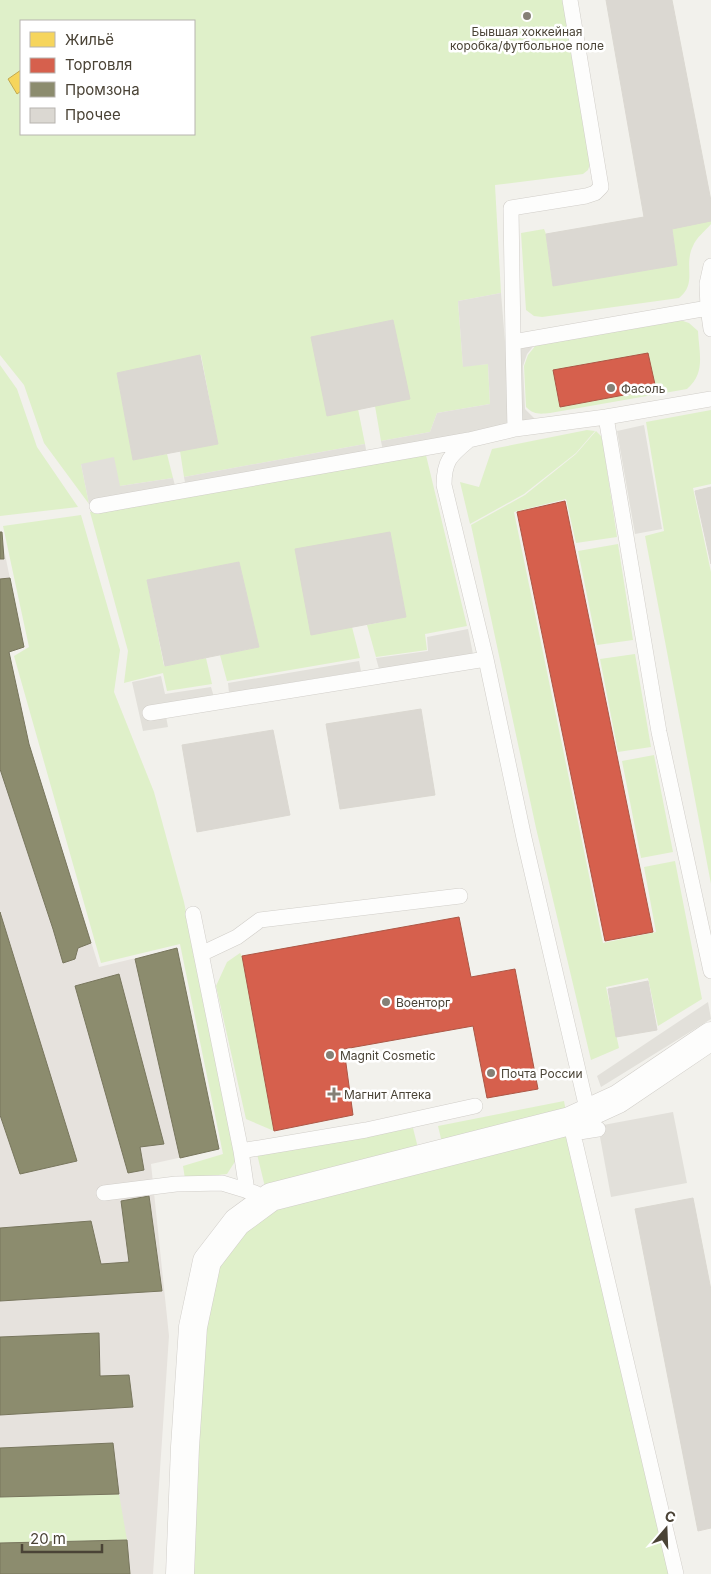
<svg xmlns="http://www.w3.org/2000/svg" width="711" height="1574" font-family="Inter,sans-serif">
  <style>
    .industrial { fill: #e6e2dd }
    .green { fill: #dff0c9; fill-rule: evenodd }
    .parking { fill: #e2e0da }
    .homes { fill: #f6d55c; stroke: #c2a951 }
    .shops { fill: #d6604d; stroke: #ac5746 }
    .industry { fill: #8c8c6e; stroke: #78765d }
    .building { fill: #dbd8d2; stroke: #dbd8d1 }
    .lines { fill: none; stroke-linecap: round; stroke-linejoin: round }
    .lane-casing { stroke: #d1cec9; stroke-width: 16 }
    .street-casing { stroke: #d1cec9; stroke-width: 29 }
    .lane { stroke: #fdfdfc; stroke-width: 15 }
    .street { stroke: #fdfdfc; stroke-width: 28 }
    .poi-dot { fill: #858076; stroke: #fff; stroke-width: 2 }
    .labels { text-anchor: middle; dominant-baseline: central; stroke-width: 5; stroke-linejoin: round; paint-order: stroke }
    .poi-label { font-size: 12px; fill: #4a4336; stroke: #fff; text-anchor: start }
  </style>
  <rect width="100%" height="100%" fill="#f2f1ec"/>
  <path class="industrial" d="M0,530L24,647L9,652L29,744L99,967L177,948L219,1149L151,1164L169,1336L153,1574H0Z"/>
  <path class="green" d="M0,0H565L591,161L588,170L583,174L495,185L501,293L458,301L463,366L488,364L490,404L437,413L430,432L381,441L375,406L409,399L393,320L312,337L358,409L365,444L184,477L180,451L218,444L201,355L117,373L133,460L167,454L173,478L120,486L81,464L89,504L44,443L24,385L0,355ZM21,21H194V134H21Z
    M711,204V224C705,231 696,238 693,246C683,266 698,283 679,298L542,317L534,316L526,310L521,233L544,229L546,234L553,286L677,265L672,229Z
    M677,319L689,323L698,331C699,353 706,373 687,389L550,413C540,414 534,415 526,407L524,366L528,355L536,345Z
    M0,365L17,389L37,447L78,507L0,516Z
    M711,410V484L693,488L711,572V884L645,536L664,531L646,422Z
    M587,430L595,431L576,453L524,494L470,524L460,482L479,487L492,449Z
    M596,431L601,436L603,443L617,537L576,543L566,499L514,512L603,943L656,932L644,867L675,861L702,999L658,1026L648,978L606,987L619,1048L591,1060L536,828L471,525L525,495L576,454Z
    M425,451L467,626L425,634L427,650L376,657L367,625L406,617L390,532L311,634L352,627L360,658L227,681L220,655L259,647L239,562L147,580L164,666L206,658L212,684L167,691L163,673L124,683L128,651L90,512Z
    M81,515L120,650L114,692L154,792L184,902L236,1160L227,1174L185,1179L183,1166L223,1154L180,944L101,963L14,656L29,647L3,526Z
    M618,544L633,640L597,645L578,551Z
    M635,654L651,747L618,752L600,659Z
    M654,755L673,852L641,858L622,761Z
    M240,953L242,956L274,1131L246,1119L216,986L227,962Z
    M564,1101L567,1117L443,1147L438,1126Z
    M569,1123L673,1574H183L210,1263L273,1200Z
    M413,1128L419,1152L265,1187L257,1154Z
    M119,1494L127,1540L0,1543V1497Z"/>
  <path class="parking" d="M501,293L512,427L383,451L381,441L430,432L437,413L490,404L488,364L463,367L458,301Z
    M536,343L527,354L523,366L525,409L535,419L519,426L516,346Z
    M644,425L662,529L635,534L617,431Z
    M365,444L367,455L186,488L184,477Z
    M114,457L120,486L173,478L176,489L89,504L81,464Z
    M468,629L473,654L379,669L376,658L428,651L427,637Z
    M359,661L361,671L229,693L228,683Z
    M161,676L165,694L211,687L214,697L164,706L168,727L143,731L132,682Z
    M708,1002L711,1019L601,1087L597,1076Z
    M673,1112L687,1183L611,1197L598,1126Z"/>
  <path class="homes" d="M21,70V91L17,94L8,79Z"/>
  <path class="shops" d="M648,353L656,389L560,407L553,370Z
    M565,501L653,932L605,941L517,512Z
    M459,917L471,977L515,969L538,1089L487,1098L473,1026L344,1049L353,1115L274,1131L242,956Z"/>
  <path class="industry" d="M0,532H2L4,559H0Z
    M10,578L24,647L9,652L29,744L91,943L78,948L75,959L63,963L53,929L0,769V579Z
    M0,912L77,1161L20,1174L0,1115Z
    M177,948L219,1149L180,1158L135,959Z
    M119,974L164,1144L140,1147L144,1170L128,1173L75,986Z
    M149,1196L162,1291L0,1301V1228L91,1221L101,1264L129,1262L121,1201Z
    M99,1333L100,1376L129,1375L133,1407L0,1415V1337Z
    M113,1443L119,1494L0,1497V1448Z
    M127,1540L130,1574H0V1543Z"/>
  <path class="building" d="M606,0H672L711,201V221L672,229L677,265L553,286L546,234L644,217Z
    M393,320L410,399L327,416L311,337Z
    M200,355L218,444L133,460L117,373Z
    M711,487V564L695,491Z
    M390,532L406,617L311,635L295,549Z
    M239,562L259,647L165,666L147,580Z
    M421,709L435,795L340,809L326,724Z
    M273,730L290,815L197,832L182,745Z
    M648,981L657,1030L616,1037L608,989Z
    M693,1198L711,1290V1528L698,1531L635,1209Z"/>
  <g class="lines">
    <defs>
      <path id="lane" d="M570,0L601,187L595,193L586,196L511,208L513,342L708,308L707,284L711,266
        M708,308L711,329
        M513,342L515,429
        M606,417L659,732L711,971
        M469,440C451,455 444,460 444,485L486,659L524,838L588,1113
        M97,506L469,440L515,429L606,417L711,399
        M150,713L486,659
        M193,914L241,1151L247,1191
        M201,954L237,937L260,920L460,896
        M570,1121L676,1574
        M573,1133L598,1129
        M241,1151L366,1130L475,1106
        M104,1193L176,1184L222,1183L255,1193"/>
      <path id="street" d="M180,1574L185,1447L193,1327L207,1261L237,1222L271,1197L570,1121L618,1099L711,1036"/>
    </defs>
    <use href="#lane" class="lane-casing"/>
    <use href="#street" class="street-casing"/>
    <use href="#lane" class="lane"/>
    <use href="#street" class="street"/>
  </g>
  <g class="poi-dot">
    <circle cx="527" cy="16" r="5"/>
    <circle cx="611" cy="388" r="5"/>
    <circle cx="386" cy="1002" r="5"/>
    <circle cx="330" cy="1055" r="5"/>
    <circle cx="491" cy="1073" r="5"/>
    <path d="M331.5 1086.5h5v5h5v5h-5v5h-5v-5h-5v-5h5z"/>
  </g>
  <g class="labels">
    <g class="poi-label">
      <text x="527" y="31" text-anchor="middle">Бывшая хоккейная<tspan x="527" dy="14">коробка/футбольное поле</tspan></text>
      <text x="621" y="388">Фасоль</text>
      <text x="396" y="1002">Военторг</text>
      <text x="340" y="1055">Magnit Cosmetic</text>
      <text x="501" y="1073">Почта России</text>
      <text x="344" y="1094">Магнит Аптека</text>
    </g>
  </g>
  <rect x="20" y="20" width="175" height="115" fill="#ffffff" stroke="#b7b4af"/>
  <rect x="30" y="32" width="25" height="15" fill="#f6d55c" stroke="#b7b4af"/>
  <text x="65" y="45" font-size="15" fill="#4a4336">Жильё</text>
  <rect x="30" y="58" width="25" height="15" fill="#d6604d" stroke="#b7b4af"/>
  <text x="65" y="70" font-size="15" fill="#4a4336">Торговля</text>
  <rect x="30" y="82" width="25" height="15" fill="#8c8c6e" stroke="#b7b4af"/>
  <text x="65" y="95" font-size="15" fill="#4a4336">Промзона</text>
  <rect x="30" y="108" width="25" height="15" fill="#dbd8d2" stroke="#b7b4af"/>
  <text x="65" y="120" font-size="15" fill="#4a4336">Прочее</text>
  <g transform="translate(666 1529) rotate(19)" stroke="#ffffff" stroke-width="4" paint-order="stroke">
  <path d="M0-4L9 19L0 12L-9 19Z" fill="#4a4336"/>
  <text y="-8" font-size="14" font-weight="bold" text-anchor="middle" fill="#4a4336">С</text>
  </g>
  <path d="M22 1544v8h80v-8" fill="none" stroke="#4a4336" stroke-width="2.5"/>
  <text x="30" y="1544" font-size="15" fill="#4a4336" stroke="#ffffff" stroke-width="4" paint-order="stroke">20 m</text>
</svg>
